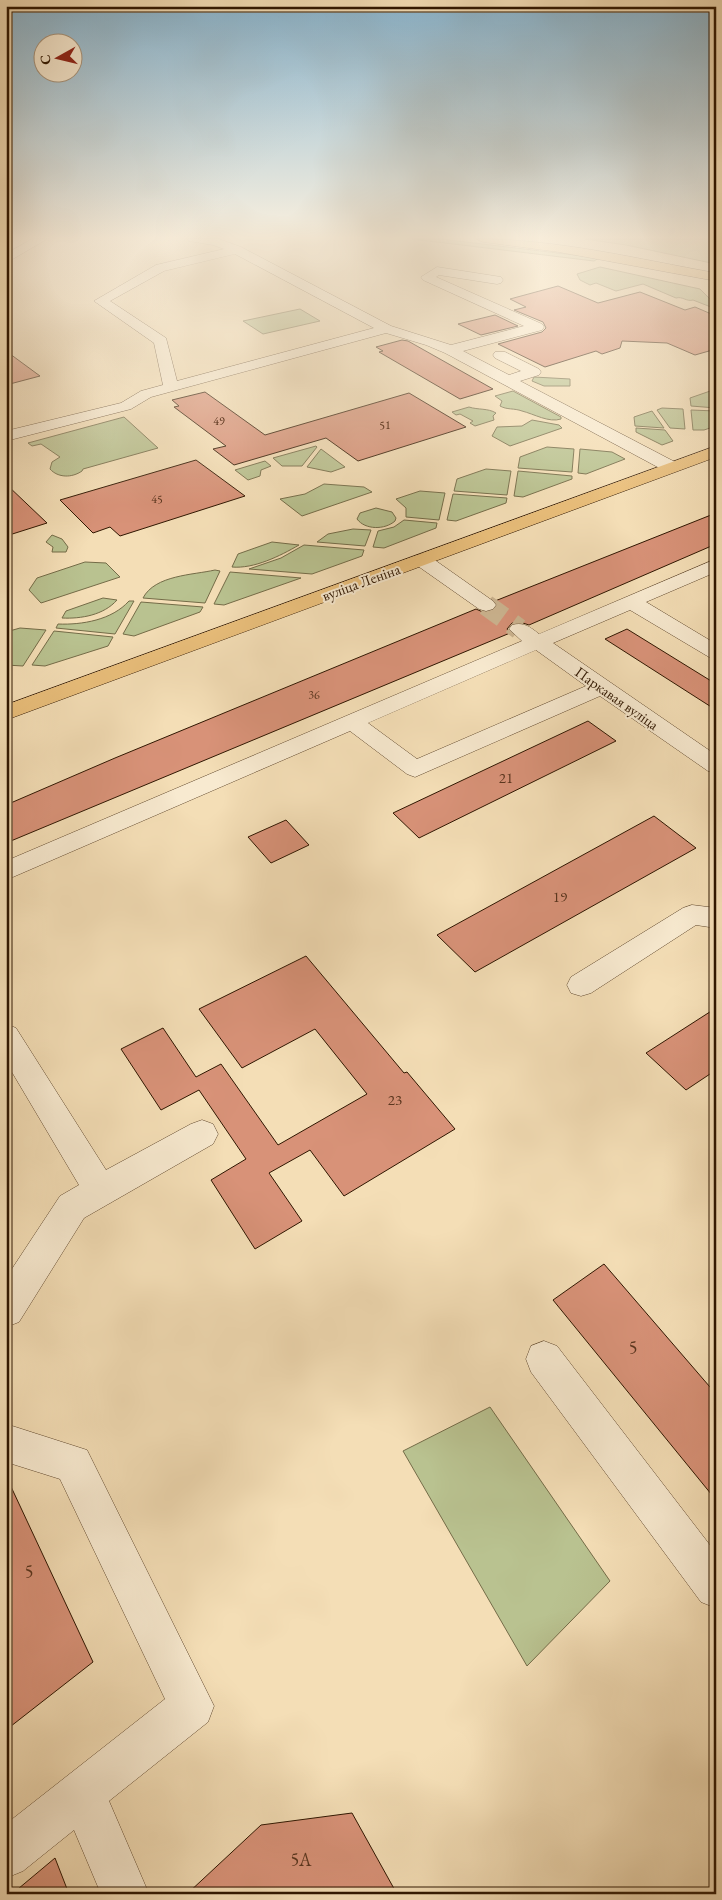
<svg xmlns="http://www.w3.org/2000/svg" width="722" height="1900" font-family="'EB Garamond',serif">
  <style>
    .green { fill: #b9c290; stroke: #746c48 }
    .building { fill: #d89278; stroke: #2f1600 }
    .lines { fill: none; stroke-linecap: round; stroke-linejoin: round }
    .minor-tunnel { stroke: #cdb692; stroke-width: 21; stroke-dasharray: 21 11; stroke-linecap: butt }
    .minor-casing { stroke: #60482e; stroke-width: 1 }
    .major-casing { stroke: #2f1600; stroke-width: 1 }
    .minor { fill: #f8ead0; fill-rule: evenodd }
    .major { fill: #eabf7b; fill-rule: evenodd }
    .labels { text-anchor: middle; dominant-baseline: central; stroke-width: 4; stroke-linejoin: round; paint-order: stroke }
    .far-number-label { font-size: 12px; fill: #59351e }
    .far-street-label { font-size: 15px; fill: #2f1600; stroke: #f8ead0 }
    .number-label { font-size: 15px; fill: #59351e }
    .near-number-label { font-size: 18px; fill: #59351e }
  </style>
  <rect width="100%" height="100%" fill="#f4deb6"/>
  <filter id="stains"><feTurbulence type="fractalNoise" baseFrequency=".004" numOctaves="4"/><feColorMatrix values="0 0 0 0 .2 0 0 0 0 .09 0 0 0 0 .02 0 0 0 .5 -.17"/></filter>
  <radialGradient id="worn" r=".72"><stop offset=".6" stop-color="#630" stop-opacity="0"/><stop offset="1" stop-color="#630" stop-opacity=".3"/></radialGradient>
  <path class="green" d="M412,239H441L599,258L594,261Z
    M585,239H716V264L626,245Z
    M600,267L700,289L716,305V309L693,300C687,302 682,296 676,298L643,284L616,291L596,283L590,285L580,280L577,274Z
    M300,309L320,321L263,334L243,321Z
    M534,377L570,379V386H544L532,381Z
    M716,389V408L691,406L690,398Z
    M513,391L561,417V419C549,423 534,414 522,411C514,408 507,410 500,406L502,401L495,396Z
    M469,407C478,410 488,408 496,413L493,416L494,420L475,426L470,423L473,421L460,414L456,415L452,412Z
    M662,408L683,409L685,429L670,428L657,410Z
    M691,410L716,411V426L704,430H693Z
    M652,411L664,428L635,426L634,417Z
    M124,417L158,448L83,469L82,471C72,478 58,478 50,469L52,462L60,457L41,444L32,446L28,443Z
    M532,420L559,425L562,428L510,446L492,436L497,427L522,426Z
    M636,428L665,430L673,441L662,445L636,432Z
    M316,446L317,447L302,466H282L273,458Z
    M547,447L574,449L572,472L518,468L520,457Z
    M321,449L345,467L331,472L307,467Z
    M580,449L612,452L625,459L586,474L578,473Z
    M265,461L271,466L261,470L260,476L248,480L235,470Z
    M486,469L511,471L507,495L454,491L457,479Z
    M518,471L572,476V479L523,497L514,496Z
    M324,484L364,487L372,492L302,516L280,499L305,494Z
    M420,491L445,493L439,520L406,517V508L396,499Z
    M453,494L507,498L506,503L456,521L447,520Z
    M376,508L392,512L396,518L395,521C385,530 365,530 357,519L360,513Z
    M404,520L437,523L436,528L384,548L373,547L378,531L394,527Z
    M353,529L371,530L365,546L317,542L328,534Z
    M52,535L62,539L68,547L66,552H52L53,547L46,542Z
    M272,542L299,545C280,556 254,569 232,567L238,554Z
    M304,545L364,550L362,556L312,574L249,569L281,558Z
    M85,562L106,563L120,577L41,603L29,590L37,578Z
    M215,570L220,571L205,603L143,598C155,575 193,575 215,570Z
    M230,572L301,578L224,605L214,604Z
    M103,598L117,600C104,615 81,619 62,618L66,611Z
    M129,601H134L115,634L56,628L58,624C82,625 112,620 129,601Z
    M141,602L203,607L200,612L134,636L123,634Z
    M20,628L46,630L23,666L6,665V632Z
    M54,631L113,637L108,646L45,666L32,665Z
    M490,1407L610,1581L527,1666L403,1451Z"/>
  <path class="building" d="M558,286L598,303L640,292L685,310L695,307L716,316V349L695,355L667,343L622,341L620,348L602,354L596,351L545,367L498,344L542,332L546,328L543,322L514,310L526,307L510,299Z
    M495,315L518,326L481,335L458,324Z
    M402,340L408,341L493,389L460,399L379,352L383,351L376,347Z
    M6,351L40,376L6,385Z
    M205,392L265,435L409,393L466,427L358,461L326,438L234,465L213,449L226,446L174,407L179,406L172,400Z
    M196,460L245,496L120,536L110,527L93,533L60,500Z
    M6,484L47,523L6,536Z
    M716,513V544L529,625L520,622L512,623L507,629L510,633L6,843V805L115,758L476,609L485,613L494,611L498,605L495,601Z
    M627,629L716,684V710L605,639Z
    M588,721L616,741L419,838L393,813Z
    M654,816L696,848L475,972L437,935Z
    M286,820L309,845L271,863L248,837Z
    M306,956L404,1073L407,1072L455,1129L344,1196L310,1150L269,1173L302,1221L255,1249L211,1180L246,1159L199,1090L161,1110L121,1049L163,1028L196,1077L221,1064L278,1145L367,1094L315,1029L242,1068L199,1009Z
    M716,1008V1070L686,1090L646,1053Z
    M604,1264L716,1394V1500L553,1300Z
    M6,1476L93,1662L6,1730Z
    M352,1813L397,1894H187L261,1825Z
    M55,1858L69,1894H12Z"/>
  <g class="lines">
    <path class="minor-tunnel" d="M486,605L519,629"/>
    <defs>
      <path id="minor" d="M32,239H47L6,263V254Z
        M187,239H219L241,247L391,326L451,345L524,326L423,280L421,277L437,267L501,277L503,280L501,283L497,284L439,275L436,277L542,324L544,327L542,330L463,351L509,375L521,371L495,358L493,355L495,352H505L539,369L541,372L539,375L520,381L677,463L679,467L677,471H665L445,353L426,345L386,333L151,397L131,409L6,441V431L121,403L141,391L163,385L154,343L94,301L156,265L224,249L213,245L189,241ZM235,254L374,328L177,381L166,338L110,301L164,271Z
        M422,554L429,556L493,601L496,605L493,609L486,611L479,609L415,564L413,560L415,556Z
        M716,559V572L646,602L716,644V659L709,657L630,610L553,643L716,755V773L708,771L600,696L415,777L407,774L350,731L6,880V861L522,641L509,629L512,625C524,622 530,627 539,634ZM536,650L586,686L417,759L368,723Z
        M692,905L716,908V928L696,925L591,993L581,996L571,993L567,985L571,977L683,908Z
        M6,1024L16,1028L106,1170L191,1124L202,1120L213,1124L218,1134L213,1144L84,1218L19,1322L6,1327V1278L60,1196L79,1185L6,1062Z
        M544,1341L557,1346L716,1553V1608L701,1602L531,1372L526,1359L531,1346Z
        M6,1424L87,1450L214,1706L208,1722L109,1801L149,1894H101L74,1830L23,1871L6,1878V1824L165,1699L60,1479L6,1462Z"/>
      <path id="major" d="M477,239C558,239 637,259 716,273V281L559,252L483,242Z
        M716,446V457L6,720V705Z"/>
    </defs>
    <use href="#minor" class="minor-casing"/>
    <use href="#major" class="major-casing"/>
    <use href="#minor" class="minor"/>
    <use href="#major" class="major"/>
  </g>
  <linearGradient id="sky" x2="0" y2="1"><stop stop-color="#89b7d3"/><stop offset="0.47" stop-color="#faf0de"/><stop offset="1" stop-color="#faf0de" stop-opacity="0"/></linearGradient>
  <rect width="722" height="505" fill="url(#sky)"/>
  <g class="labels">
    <g class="far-number-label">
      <text x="219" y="421">49</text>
      <text x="385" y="425">51</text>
      <text x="157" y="499">45</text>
      <text x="314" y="695">36</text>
    </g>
    <g class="far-street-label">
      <text transform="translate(361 582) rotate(-20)">вуліца Леніна</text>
      <text transform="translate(617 698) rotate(35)">Паркавая вуліца</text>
    </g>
    <g class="number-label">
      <text x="506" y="777">21</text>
      <text x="560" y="896">19</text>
      <text x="395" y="1099">23</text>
    </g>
    <g class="near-number-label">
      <text x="633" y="1347">5</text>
      <text x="29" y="1571">5</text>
      <text x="301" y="1859">5А</text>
    </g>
  </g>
  <rect width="722" height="1900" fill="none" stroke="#f4deb6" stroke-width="25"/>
  <rect x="8" y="8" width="707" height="1885" fill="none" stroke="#2f1600" stroke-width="2.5"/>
  <rect x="12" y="12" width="697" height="1875" fill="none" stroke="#2f1600"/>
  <g transform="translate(58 58) rotate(262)"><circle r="24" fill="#f8ead0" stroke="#a8957d"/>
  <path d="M0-4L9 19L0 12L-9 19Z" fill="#8f2418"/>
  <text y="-8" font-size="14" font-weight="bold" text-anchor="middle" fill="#2f1600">С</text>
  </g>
  <rect width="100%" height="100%" filter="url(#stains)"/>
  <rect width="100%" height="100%" fill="url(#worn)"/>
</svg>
